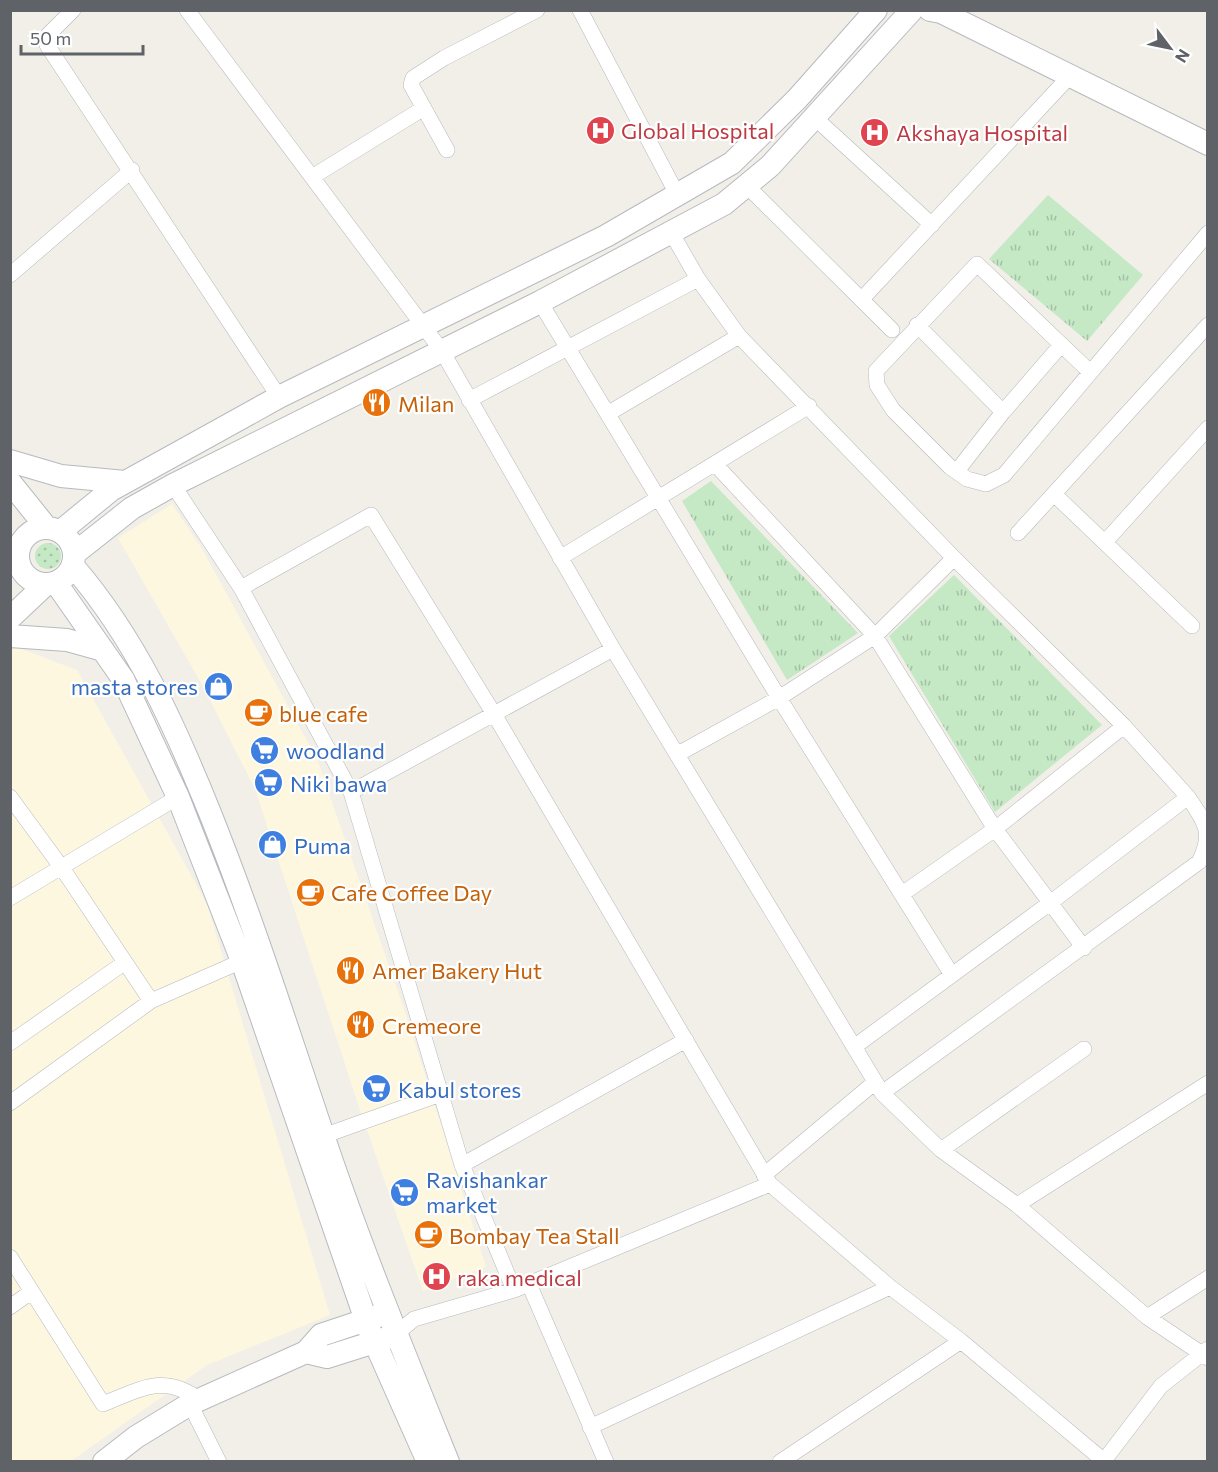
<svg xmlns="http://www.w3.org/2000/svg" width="1218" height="1472" font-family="Commissioner,sans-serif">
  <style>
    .commercial { fill: #fef7e0 }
    .grass { fill: url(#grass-dots) }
    .park { fill: url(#park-tufts) }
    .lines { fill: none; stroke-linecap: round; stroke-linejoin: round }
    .street-casing { stroke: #b5b8bc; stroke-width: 16 }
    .secondary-casing { stroke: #b6babf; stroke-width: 24 }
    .street { stroke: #fff; stroke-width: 15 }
    .secondary { stroke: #fff; stroke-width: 22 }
    .labels { text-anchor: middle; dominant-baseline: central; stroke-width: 4.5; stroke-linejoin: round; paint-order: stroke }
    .health-label { font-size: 22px; fill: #be3a42; stroke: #fff; text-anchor: start }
    .food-label { font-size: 22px; fill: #c56008; stroke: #fff; text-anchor: start }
    .shop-label { font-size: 22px; fill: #366cbe; stroke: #fff; text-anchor: start }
  </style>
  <defs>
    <pattern id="grass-dots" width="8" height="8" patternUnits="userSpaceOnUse" patternTransform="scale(1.5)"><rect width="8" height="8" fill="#c5e8c5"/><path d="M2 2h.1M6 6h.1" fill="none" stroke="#a3c0a4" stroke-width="1.8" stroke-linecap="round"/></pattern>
    <pattern id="park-tufts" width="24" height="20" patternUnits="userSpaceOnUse" patternTransform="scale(1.5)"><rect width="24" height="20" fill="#c5e8c5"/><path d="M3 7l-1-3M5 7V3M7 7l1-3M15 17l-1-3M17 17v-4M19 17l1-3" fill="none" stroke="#a3c0a4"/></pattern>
  </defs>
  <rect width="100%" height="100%" fill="#f1efe8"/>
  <path class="commercial" d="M172,504L202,549L317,759L407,1018L486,1267L423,1291L361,1113L255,789L205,690L118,538Z
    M16,647L77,670L207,904L330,1315L207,1365L71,1461L11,1462L10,651Z"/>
  <path class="grass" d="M35 556a13 13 0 1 1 26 0a13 13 0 1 1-26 0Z"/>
  <path class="park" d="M1048,195L1143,275L1087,341L989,259Z
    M711,481L858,633L787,680L682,501Z
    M954,575L1102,725L995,812L889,636Z"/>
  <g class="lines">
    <defs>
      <path id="street" d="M73,10L48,35L47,45L279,397
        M187,10L442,351L613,649L882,1093L941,1150L1017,1205L1147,1317L1208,1358
        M580,10L678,196
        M815,118L932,225
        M447,150L411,85L413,78L444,58L537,10
        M312,177L424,108
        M747,186L892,330
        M671,232L698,279L739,336L954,558L1124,726L1188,797L1050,903L854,1047
        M10,275L132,170
        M862,299L1069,77
        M540,302L779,698L952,975
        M917,325L1003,412
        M1089,371L977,264L876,371L877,385L893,410L950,467L967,479L986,484L1004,475L1208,233
        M469,400L698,279
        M609,413L739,336
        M715,464L875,636L995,829L1084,948
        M957,471L1003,412L1061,345
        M173,485L241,588L351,792L462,1165L514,1290
        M1055,495L1192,626
        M1018,533L1208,325
        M1105,542L1208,428
        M560,558L809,406
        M241,588L371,515L494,714L770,1184L890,1287L961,1341L1104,1461
        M678,754L779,698L875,636L954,558
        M351,792L613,649
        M10,797L62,868L151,1001
        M902,894L995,829L1124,726
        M10,898L178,797
        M10,1043L124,963
        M882,1093L1199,862C1214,833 1205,822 1188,797
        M10,1103L151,1001L242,961
        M323,1136L441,1094
        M941,1150L1084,1049
        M462,1165L686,1040
        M764,1175L874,1083
        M1017,1205L1208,1083
        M10,1257L103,1404C141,1389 164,1373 200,1400
        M529,1284L606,1462
        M10,1307L31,1292
        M1147,1317L1208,1278
        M396,1334L414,1319L514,1290L770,1184
        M190,1404L219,1462
        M590,1427L890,1287
        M780,1462L961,1341
        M1103,1462L1161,1386L1208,1349"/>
      <path id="secondary" d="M930,10L941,12L1208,144
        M10,461L61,476L125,482
        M10,482L46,527
        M18 556a28 28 0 1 1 56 0a28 28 0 1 1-56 0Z
        M61,531L111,490L279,397L606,236L732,163L797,99L876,10
        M75,553L132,508L173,485L540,302L724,204L770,166L912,10
        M73,566C136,639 174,724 210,813C252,918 286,1025 322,1132C359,1243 404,1353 448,1462
        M56,583L123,679L178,797L242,961L369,1329L428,1462
        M10,618L45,585
        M10,636L67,640L103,650
        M306,1352L327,1357L387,1338
        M104,1462L136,1437L190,1404L306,1352L321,1335L381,1315"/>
    </defs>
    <use href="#street" class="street-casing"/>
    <use href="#secondary" class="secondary-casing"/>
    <use href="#street" class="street"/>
    <use href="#secondary" class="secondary"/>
  </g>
  <defs>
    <symbol id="hospital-disc" viewBox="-11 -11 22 22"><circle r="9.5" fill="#e0444e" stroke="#fff"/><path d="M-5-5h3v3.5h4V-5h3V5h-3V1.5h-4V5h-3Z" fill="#fff"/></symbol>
    <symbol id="restaurant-disc" viewBox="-11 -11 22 22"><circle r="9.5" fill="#e8710a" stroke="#fff"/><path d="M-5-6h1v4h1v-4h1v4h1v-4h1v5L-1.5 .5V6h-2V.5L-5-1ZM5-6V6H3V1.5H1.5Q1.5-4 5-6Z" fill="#fff"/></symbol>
    <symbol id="shop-disc" viewBox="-11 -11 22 22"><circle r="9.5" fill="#3f7fe0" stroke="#fff"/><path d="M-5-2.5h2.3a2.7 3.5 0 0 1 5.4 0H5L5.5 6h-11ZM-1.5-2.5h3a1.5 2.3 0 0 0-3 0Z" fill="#fff"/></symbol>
    <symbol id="cafe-disc" viewBox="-11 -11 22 22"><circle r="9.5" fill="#e8710a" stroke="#fff"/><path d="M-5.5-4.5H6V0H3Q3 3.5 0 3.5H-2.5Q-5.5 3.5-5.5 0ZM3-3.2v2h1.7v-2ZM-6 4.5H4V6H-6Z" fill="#fff"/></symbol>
    <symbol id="supermarket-disc" viewBox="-11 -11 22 22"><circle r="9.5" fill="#3f7fe0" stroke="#fff"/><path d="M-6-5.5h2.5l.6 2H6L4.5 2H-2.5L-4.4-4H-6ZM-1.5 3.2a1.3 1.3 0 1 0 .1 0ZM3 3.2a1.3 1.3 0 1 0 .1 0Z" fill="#fff"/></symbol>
  </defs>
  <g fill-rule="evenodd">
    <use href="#hospital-disc" x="584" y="114" width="33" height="33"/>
    <use href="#hospital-disc" x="858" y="116" width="33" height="33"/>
    <use href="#restaurant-disc" x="360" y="386" width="33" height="33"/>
    <use href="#shop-disc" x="202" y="670" width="33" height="33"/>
    <use href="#cafe-disc" x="242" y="696" width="33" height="33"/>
    <use href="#supermarket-disc" x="248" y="734" width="33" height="33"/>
    <use href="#supermarket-disc" x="252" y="766" width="33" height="33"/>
    <use href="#shop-disc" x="256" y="828" width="33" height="33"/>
    <use href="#cafe-disc" x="294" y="876" width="33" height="33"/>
    <use href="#restaurant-disc" x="334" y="954" width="33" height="33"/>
    <use href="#restaurant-disc" x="344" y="1008" width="33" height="33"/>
    <use href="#supermarket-disc" x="360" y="1072" width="33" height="33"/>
    <use href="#supermarket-disc" x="388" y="1176" width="33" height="33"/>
    <use href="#cafe-disc" x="412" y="1218" width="33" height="33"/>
    <use href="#hospital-disc" x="420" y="1260" width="33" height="33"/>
  </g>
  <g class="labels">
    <g class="health-label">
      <text x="621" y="130">Global Hospital</text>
      <text x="896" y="132">Akshaya Hospital</text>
      <text x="457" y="1277">raka medical</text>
    </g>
    <g class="food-label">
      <text x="398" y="403">Milan</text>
      <text x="279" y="713">blue cafe</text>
      <text x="331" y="892">Cafe Coffee Day</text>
      <text x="372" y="970">Amer Bakery Hut</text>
      <text x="382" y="1025">Cremeore</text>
      <text x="449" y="1235">Bombay Tea Stall</text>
    </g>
    <g class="shop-label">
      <text x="198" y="686" text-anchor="end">masta stores</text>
      <text x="286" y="750">woodland</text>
      <text x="290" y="783">Niki bawa</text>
      <text x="294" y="845">Puma</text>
      <text x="398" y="1089">Kabul stores</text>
      <text x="426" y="1179">Ravishankar<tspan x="426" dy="25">market</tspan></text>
    </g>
  </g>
  <rect width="1218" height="1472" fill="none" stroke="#5f6368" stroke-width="24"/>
  <g transform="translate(1170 48) rotate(122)" stroke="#ffffff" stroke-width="4.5" paint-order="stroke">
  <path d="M0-4.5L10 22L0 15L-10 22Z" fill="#5f6368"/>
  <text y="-9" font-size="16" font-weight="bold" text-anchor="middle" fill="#5f6368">N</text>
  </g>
  <path d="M21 45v9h122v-9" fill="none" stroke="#5f6368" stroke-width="3"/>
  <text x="30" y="45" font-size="18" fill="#5f6368" stroke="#ffffff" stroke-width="4.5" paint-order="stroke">50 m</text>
</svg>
